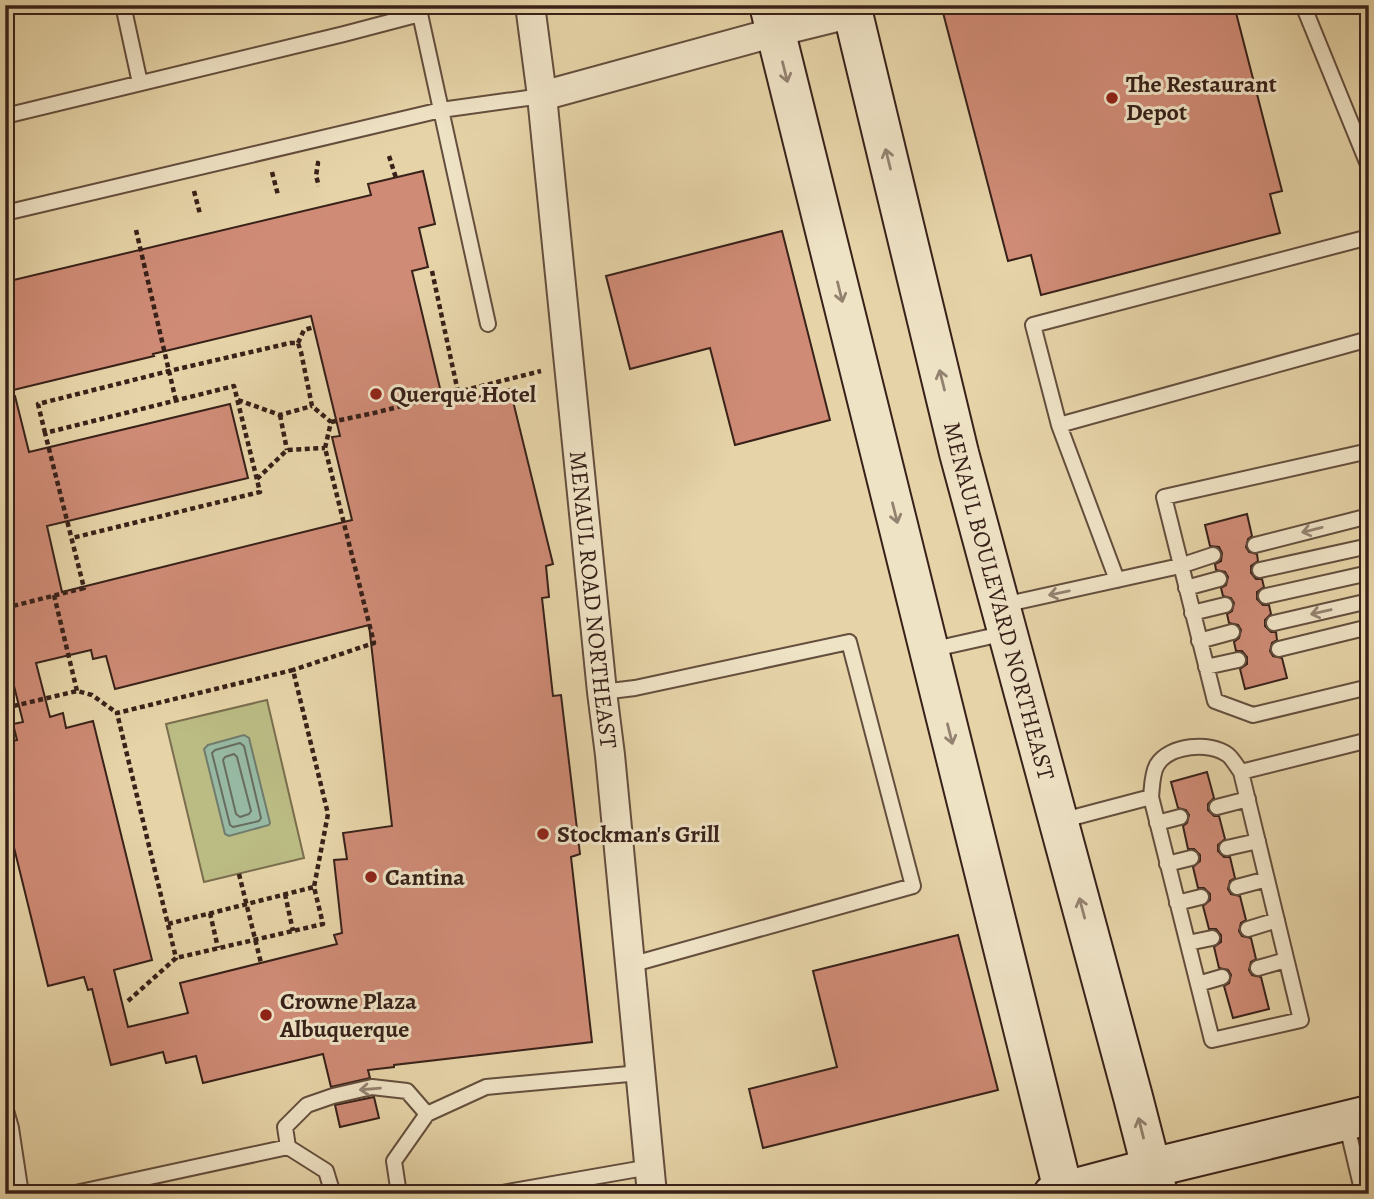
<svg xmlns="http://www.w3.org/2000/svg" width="1374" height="1199" font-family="Alegreya,serif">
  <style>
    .green { fill: #bbbb84; stroke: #7a6e4e; stroke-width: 2 }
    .water { fill: #97b9a3; stroke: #717c6c; stroke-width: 2 }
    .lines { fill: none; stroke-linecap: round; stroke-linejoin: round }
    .shore { stroke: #686d5e; stroke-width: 2 }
    .building { fill: #cf8b76; stroke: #382119; stroke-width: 2; fill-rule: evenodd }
    .lane-casing { stroke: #644e3d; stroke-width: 18 }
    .street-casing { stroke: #644e3d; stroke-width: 32 }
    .secondary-casing { stroke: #382119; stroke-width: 42 }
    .path { stroke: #382119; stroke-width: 4.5; stroke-dasharray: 5 3.5; stroke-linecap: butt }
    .lane { stroke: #efe3c6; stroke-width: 14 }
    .street { stroke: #efe3c6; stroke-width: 28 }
    .secondary { stroke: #efe3c6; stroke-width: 38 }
    .oneway { stroke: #948270 }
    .poi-dot { fill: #8f2418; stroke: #efe3c6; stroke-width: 2.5 }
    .labels { text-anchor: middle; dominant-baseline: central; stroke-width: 6; stroke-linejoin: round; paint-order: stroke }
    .poi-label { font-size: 24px; font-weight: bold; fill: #382119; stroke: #efe3c6; text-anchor: start }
    .street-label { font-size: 24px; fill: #382119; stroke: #efe3c6 }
  </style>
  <rect width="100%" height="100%" fill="#e6d4a8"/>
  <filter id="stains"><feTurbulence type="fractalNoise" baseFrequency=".00286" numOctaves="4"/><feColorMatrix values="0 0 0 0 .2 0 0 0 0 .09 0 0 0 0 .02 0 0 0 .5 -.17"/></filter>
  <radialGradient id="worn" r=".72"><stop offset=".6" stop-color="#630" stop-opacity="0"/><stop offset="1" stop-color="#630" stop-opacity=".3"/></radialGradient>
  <path class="green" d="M267,700L304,858L204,882L166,724Z"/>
  <path class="water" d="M244,735L249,738L270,823L269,825L229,836L225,834L204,749L208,745Z"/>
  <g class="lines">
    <path class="shore" d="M240,743L244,746L261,818L259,821L233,827L230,825L212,753L215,750Z
      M234,754L237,757L251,811L249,814L240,817L236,814L223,760L225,757Z"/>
  </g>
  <path class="building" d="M941,5H1234L1282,191L1270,194L1280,233L1041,295L1031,255L1008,261Z
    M423,171L435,224L419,228L428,267L412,271L444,405L510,389L553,564L546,566L549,597L542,598L553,696L561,695L580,854L571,857L592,1042L394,1065V1067L368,1070L370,1078L331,1087L323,1054L203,1083L196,1056L166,1063L163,1052L111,1065L92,989L88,990L84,977L48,986L5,811V743L17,740L13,724L23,722L5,650V397L15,396L29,452L230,404L248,478L47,526L62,592L352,520L332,437L340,436L311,316L153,354L154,356L5,392V282L371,195L368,184ZM369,625L392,826L343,833L347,859L334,860L342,933L334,935L337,944L180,983L188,1013L128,1027L114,970L152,960L93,721L66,728L63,713L50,717L36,663L91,650L93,659L106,656L115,689Z
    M782,231L830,420L735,445L710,348L630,369L606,276Z
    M1247,514L1252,536L1248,539L1246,547L1249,552L1257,554L1258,561L1251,566V573L1256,579H1262L1264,587L1257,592V599L1263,605H1269L1271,614L1265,620V626L1271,632H1276L1277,640L1272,643L1270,651L1273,656L1282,658L1287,678L1245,689L1240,669L1247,664V657L1242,651H1236L1234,642L1239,638L1241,630L1238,625L1229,623L1227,614L1232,611L1234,603L1231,598L1223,596L1221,588L1226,585L1228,577L1225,572L1216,570L1215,564L1221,561L1222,553L1219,547L1210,546L1205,525Z
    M1207,772L1214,798L1208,804V810L1214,816H1219L1225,839L1218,845V851L1224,857H1230L1235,878L1230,881L1228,889L1231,894L1240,896L1246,920L1241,923L1239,931L1242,936L1251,938L1256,959L1251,962L1249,970L1252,975L1261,977L1269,1009L1233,1018L1224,986L1229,983L1231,975L1228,970L1219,968L1214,947L1221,942V935L1216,929H1209L1203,906L1210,900V894L1204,888H1198L1193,867L1200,861V855L1194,849H1188L1183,826L1187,823L1189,815L1186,810L1178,808L1171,782Z
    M958,935L998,1090L763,1148L749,1089L837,1067L813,971Z
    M374,1097L379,1118L340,1127L335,1105Z"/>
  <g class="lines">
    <defs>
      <path id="lane" d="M123,5L140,83
        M1303,5L1369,167
        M5,116L344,34L420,14L488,324
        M5,213L441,110L542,96
        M1059,425L1369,339
        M1369,451L1164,497L1215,701L1253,715L1369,687
        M1255,545L1369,516
        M1260,570L1369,546
        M1117,580L1059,425L1033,325L1369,237
        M1186,588L1219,579
        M1266,596L1369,573
        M1003,605L1180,566L1213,555
        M1192,613L1225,605
        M1274,623L1369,601
        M1199,641L1232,632
        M1279,649L1369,627
        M930,650L1006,633
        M1206,667L1238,660
        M602,692L635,688L849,642L913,886L630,965
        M1151,797C1152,788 1152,773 1157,765C1169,745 1210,741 1228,755C1233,759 1237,767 1241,772
        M1217,807L1248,799
        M1060,821L1151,797L1212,1040L1301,1020L1241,772L1369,740
        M1157,823L1180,817
        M1227,848L1258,841
        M1167,864L1191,858
        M1237,887L1267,879
        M1177,903L1201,897
        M1248,929L1277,920
        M1188,943L1212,938
        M1258,968L1286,960
        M1198,984L1222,977
        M5,1107L11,1128L21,1194
        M1346,1122L1363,1194
        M71,1194L288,1147
        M333,1194L326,1171L288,1147L285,1127L307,1105L333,1096L372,1087L407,1091L427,1114
        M399,1194L394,1161L427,1114L486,1087L640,1073
        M496,1194L650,1167"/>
      <g id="street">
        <path id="s1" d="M530,5L542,96L602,692L610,755L652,1194"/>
        <path d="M542,96L776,32L853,13"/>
      </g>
      <g id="secondary">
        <path d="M769,5L1064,1194"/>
        <path id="s2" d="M851,5L959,453L1133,1097L1158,1194"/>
        <path d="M1053,1194L1151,1168L1369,1115"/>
      </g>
    </defs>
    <use href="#lane" class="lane-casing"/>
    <use href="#street" class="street-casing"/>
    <use href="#secondary" class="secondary-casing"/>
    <path class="path" d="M389,156L396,178
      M316,163H318L316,176L319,186
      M272,172L278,195
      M194,191L200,214
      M136,230L176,401
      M432,271L458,392
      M298,343L304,330L314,327
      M238,400L280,415L312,406
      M280,415L287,450
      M331,422L374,413L541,371
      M45,433L38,404L169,371L290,343H298L301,352L312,406L331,422L325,448L374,643L293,670
      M257,479L287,450L325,448
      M54,595L77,691
      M5,608L84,588L45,433L234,386L260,492L72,538
      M5,708L77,691L92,695L117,713
      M239,874L261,963
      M285,894L293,931
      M210,913L218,948
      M168,924L314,887
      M128,1001L176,958L117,713L293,670L328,814L314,887L323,924L176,958"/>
    <use href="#lane" class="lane"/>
    <use href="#street" class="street"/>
    <use href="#secondary" class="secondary"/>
  </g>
  <defs><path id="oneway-shaft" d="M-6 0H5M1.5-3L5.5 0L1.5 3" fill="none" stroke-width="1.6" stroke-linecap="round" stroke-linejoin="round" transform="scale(1.75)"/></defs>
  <g class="oneway">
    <use href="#oneway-shaft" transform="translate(785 72) rotate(76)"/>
    <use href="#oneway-shaft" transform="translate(888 159) rotate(-104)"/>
    <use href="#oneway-shaft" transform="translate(840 292) rotate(76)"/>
    <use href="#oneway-shaft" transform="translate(942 380) rotate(-104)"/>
    <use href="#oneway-shaft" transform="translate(895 513) rotate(76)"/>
    <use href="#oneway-shaft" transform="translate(1312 530) rotate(166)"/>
    <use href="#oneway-shaft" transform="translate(1059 593) rotate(168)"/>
    <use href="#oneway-shaft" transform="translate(1321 612) rotate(167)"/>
    <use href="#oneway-shaft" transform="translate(950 734) rotate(76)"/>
    <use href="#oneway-shaft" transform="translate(1082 908) rotate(-105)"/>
    <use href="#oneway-shaft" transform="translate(370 1089) rotate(175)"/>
    <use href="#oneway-shaft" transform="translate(1141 1128) rotate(-104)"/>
  </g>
  <g class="poi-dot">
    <circle cx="1112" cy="98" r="7"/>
    <circle cx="376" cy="394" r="7"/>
    <circle cx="543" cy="834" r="7"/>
    <circle cx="371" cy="877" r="7"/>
    <circle cx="266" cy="1015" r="7"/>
  </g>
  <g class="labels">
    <g class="poi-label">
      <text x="1126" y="84">The Restaurant<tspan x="1126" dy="28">Depot</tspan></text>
      <text x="390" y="394">Querque Hotel</text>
      <text x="557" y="834">Stockman's Grill</text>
      <text x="385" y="877">Cantina</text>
      <text x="280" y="1001">Crowne Plaza<tspan x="280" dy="28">Albuquerque</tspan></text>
    </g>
    <g class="street-label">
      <text stroke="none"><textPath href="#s1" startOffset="598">MENAUL ROAD NORTHEAST</textPath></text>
      <text stroke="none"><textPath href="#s2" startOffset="614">MENAUL BOULEVARD NORTHEAST</textPath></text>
    </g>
  </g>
  <rect width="1374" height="1199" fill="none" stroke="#e6d4a8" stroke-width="28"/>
  <rect x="7" y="7" width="1360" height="1185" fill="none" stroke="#382119" stroke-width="3.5"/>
  <rect x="14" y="14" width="1346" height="1171" fill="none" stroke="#382119" stroke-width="2"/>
  <rect width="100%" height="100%" filter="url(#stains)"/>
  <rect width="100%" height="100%" fill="url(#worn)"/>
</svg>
